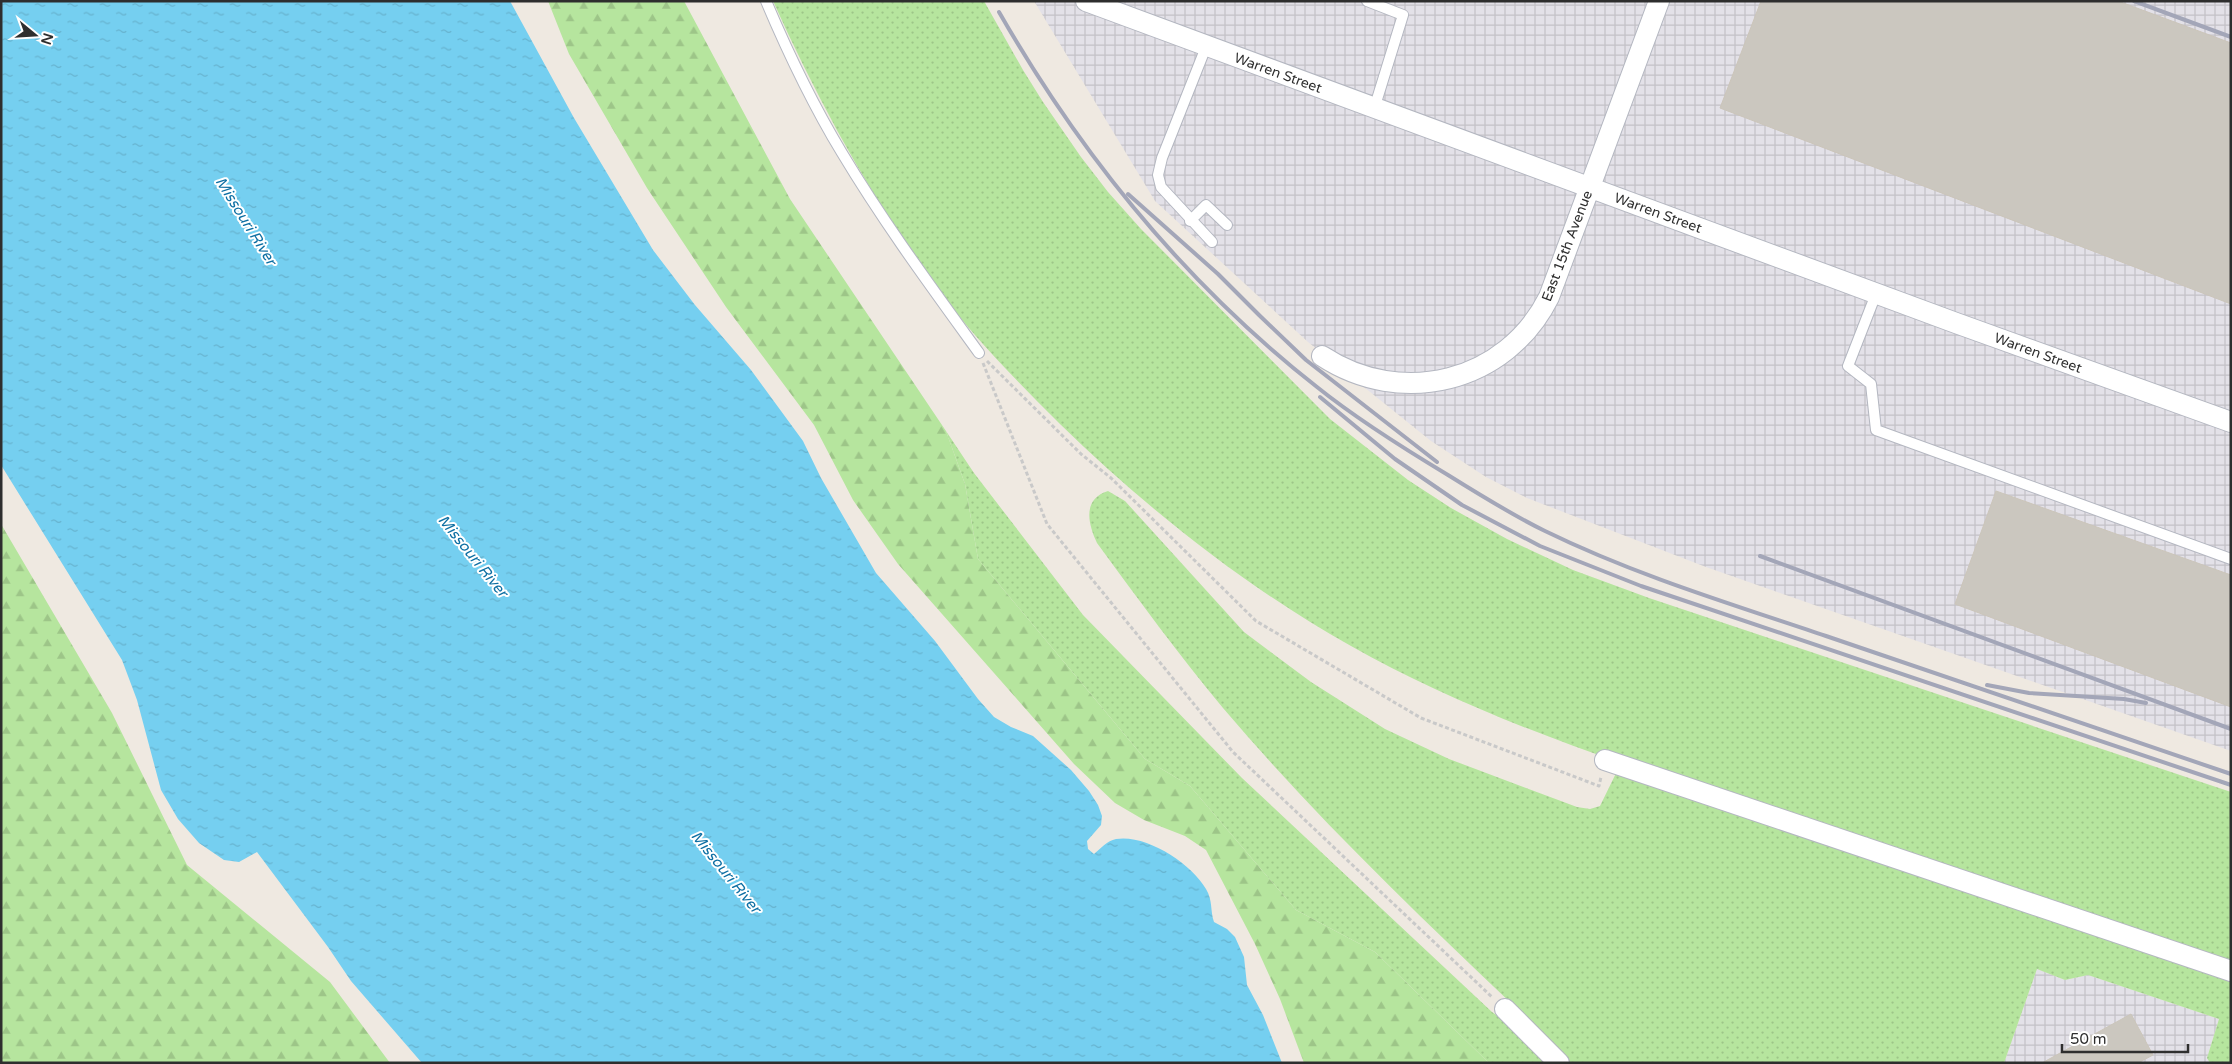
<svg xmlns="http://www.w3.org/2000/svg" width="2232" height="1064" font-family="'Varela Round',sans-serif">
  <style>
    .industrial { fill: url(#industrial-grid) }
    .grass { fill: url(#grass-dots) }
    .forest { fill: url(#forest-firs) }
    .water { fill: url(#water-ripples) }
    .building { fill: #cbc7bf; stroke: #cbc5ba }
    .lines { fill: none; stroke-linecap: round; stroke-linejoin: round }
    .lane-casing { stroke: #b4b7c1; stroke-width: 12 }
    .street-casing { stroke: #b4b7c1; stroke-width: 22 }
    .path { stroke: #c9c9c9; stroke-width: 3; stroke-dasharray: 4 2.5; stroke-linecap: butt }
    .lane { stroke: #fff; stroke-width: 10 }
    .street { stroke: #fff; stroke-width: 20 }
    .rail { stroke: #a3a6b8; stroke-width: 4 }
    .labels { text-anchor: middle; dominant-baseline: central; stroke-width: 4; stroke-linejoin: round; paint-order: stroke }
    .street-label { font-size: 14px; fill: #2e2e2e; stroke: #fff }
    .water-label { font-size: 15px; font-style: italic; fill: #0d6fa3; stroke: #fff }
  </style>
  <defs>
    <pattern id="industrial-grid" width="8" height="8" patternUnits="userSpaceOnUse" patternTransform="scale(1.25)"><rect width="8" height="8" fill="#e3e1e8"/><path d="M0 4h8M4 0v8" fill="none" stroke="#c3c1c7"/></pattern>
    <pattern id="grass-dots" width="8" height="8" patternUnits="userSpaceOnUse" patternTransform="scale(1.25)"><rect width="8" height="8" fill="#b6e59e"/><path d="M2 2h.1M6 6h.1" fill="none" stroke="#9dc588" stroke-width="1.8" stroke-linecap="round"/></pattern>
    <pattern id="forest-firs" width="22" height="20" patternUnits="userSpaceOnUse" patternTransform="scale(1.25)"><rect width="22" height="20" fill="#b6e59e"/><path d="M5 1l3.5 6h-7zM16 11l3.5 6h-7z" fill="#9dc588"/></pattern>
    <pattern id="water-ripples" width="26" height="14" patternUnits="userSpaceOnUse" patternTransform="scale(1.25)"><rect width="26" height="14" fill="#75cff0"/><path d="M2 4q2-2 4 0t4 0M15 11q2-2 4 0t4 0" fill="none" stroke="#66b2ce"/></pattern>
  </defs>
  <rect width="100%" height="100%" fill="#efe9e1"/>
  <path class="industrial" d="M1034,1H2231V751L1706,567L1527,498L1486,477L1431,441L1308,342L1155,201Z
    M2037,969L2065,980L2088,975L2219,1019L2207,1058L2210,1063H2004Z"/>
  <path class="grass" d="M773,1H984L1023,70L1043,102L1081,157L1108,192L1141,229L1330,419L1408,480L1451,508L1507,539L1573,570L1649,598L2231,792V1063H2210L2207,1058L2219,1019L2088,975L2065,980L2037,969L2004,1063H1489L1375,952L1296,910L1190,786L1145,759L978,559L965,484L946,431L974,473L1083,615L1242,778L1492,1012L1502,1019L1513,1005C1413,910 1312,813 1223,708C1179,655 1138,599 1097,543C1088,524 1082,499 1108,491L1125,501L1244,632L1311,682L1385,729L1449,759L1577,807L1590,809L1600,806L1621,763C1558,741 1495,717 1435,689C1295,625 1170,531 1060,424C1017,381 973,337 937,288C872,200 818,101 773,1Z"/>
  <path class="forest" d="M548,1H684L790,199L946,431L965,484L978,559L1145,759L1190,786L1296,910L1375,952L1489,1063H1304L1280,999L1255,944L1206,850L1185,836L1144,820L1115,803L1074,764L898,564L853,500L814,425L726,307L647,188L569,54Z
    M1,524L112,713L187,865L330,982L390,1063H1Z"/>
  <path class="water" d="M1,1H510L574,118L653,250L695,305L751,370L803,441L821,478L876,573L935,641L978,699L994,717L1011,727L1033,736L1071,770L1089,791L1098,805L1102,816L1101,825L1087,841L1088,849L1094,854C1101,848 1107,841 1116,839C1146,834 1191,863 1206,889C1213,901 1210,910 1214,922L1227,929L1235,937L1244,957L1247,985L1263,1015L1282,1063H422L351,981L328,947L257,852L239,862L224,860L199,843L178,819L161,790L137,700L122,660L1,465Z"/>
  <path class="building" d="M1761,1H2118L2231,43V304L1720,108Z
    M1996,491L2231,575V707L1955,604Z
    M2131,1014L2153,1055L2138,1063H2042Z"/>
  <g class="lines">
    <defs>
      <path id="lane" d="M766,1C788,53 813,105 842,153C884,223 932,288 979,353
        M1367,1L1403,15L1374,109
        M1206,47L1162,158L1158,175L1161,187L1212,242
        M1190,221L1206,205L1227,225
        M1876,294L1848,366L1871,384L1876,430L2231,559"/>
      <path id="street" d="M1086,1L1956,323L2231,422
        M1322,356C1401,408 1506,383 1549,297L1659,1
        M1605,760L2231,971
        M1505,1009L1559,1063"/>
    </defs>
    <use href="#lane" class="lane-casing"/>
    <use href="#street" class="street-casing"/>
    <path class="path" d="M987,361L1081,454L1111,478L1256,621L1421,718L1599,786L1601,777
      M983,363L1047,524L1233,752L1492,997"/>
    <use href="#lane" class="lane"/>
    <use href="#street" class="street"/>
    <path class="rail" d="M2134,1L2231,37
      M999,12C1081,155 1187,285 1317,387C1358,420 1403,448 1448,475C1480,495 1512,515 1545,531C1635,575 1731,604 1826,636C1961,682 2096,728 2231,774
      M1128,194L1218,274L1259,315L1306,360L1437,462
      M1320,397L1395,459L1462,505L1540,546L1641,586L2231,785
      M1760,556L2231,729
      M1987,685L2029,693L2124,699L2146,703"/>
  </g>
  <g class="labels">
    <g class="street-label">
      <text transform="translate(1278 73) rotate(20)">Warren Street</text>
      <text transform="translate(1658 213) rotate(20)">Warren Street</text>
      <text transform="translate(1567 246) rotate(-69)">East 15th Avenue</text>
      <text transform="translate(2038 353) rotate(20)">Warren Street</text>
    </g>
    <g class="water-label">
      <text transform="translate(246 221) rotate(58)">Missouri River</text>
      <text transform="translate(473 556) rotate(51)">Missouri River</text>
      <text transform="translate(726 872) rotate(51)">Missouri River</text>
    </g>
  </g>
  <rect width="2232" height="1064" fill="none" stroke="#2e2e2e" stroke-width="5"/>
  <g transform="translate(35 35) rotate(108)" stroke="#ffffff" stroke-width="4" paint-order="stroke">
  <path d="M0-4L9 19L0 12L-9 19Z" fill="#2e2e2e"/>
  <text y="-8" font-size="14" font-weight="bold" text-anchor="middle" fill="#2e2e2e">N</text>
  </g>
  <path d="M2062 1044v8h126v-8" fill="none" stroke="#2e2e2e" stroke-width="2.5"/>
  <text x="2070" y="1044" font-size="15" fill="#2e2e2e" stroke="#ffffff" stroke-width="4" paint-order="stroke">50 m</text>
</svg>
